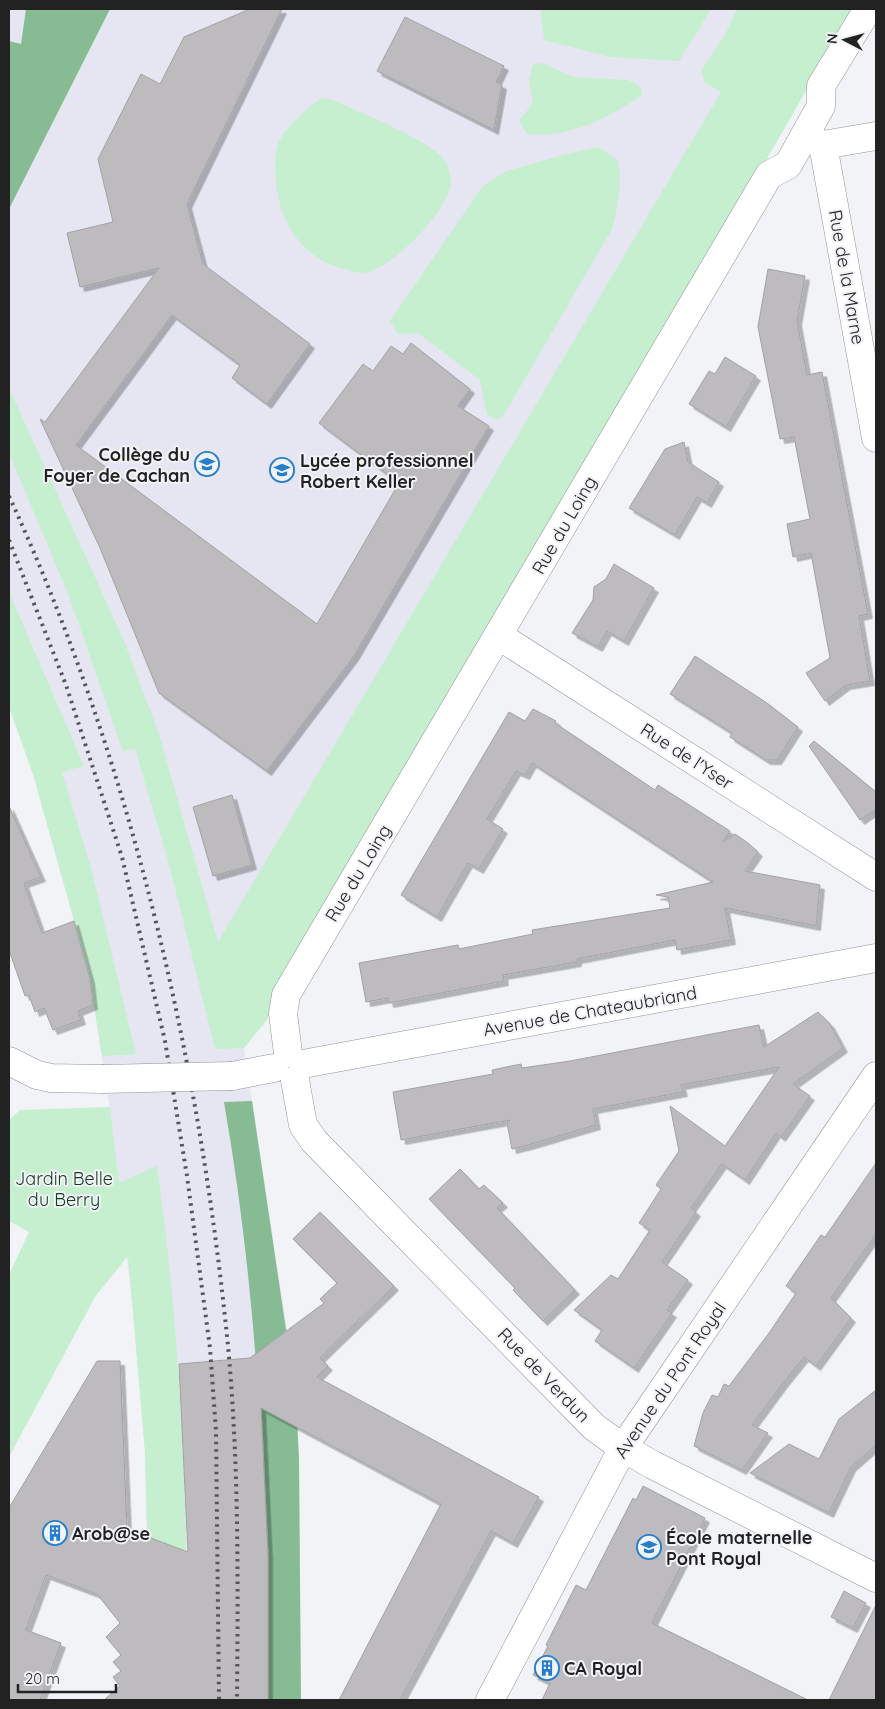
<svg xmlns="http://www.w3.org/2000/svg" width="885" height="1709" font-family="Quicksand,sans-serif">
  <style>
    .built { fill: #e5e6f1 }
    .green { fill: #c5efcf }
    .forest { fill: #87bb94 }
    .building { fill: #bdbbbe; stroke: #a3a1a4; filter: url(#shadow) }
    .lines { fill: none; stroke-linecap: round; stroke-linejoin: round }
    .minor-casing { stroke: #929396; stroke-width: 29 }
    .minor { stroke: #fff; stroke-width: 28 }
    .rail { stroke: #555557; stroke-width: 4; stroke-dasharray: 2.5 5; stroke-linecap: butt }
    .minor-bridge-casing { stroke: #929396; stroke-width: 29; stroke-linecap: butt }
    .minor-bridge { stroke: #fff; stroke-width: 28 }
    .labels { text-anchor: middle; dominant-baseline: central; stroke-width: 4; stroke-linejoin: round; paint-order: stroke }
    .street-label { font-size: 18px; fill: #222223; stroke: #f2f3f6 }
    .poi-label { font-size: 18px; font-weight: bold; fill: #222223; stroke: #f2f3f6; text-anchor: start }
    .park-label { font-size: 18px; fill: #133c21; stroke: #f2f3f6 }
  </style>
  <defs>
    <filter id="shadow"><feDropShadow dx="4.5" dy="4.5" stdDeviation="0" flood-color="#0004"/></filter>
  </defs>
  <rect width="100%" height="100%" fill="#f2f3f6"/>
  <path class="built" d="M9,9H770L521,432L244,1048L287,1330L296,1397L299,1459L301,1700H151L145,1452L137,1346L112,1123L89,974L33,774L9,707Z"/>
  <path class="green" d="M540,9H711L679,61L610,57L544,40Z
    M737,9H853L744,199L286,974L267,1020L244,1048L215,1049L170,868L135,748L123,752L69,596L9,453V388L124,641L159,734L218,942L721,92L705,83L701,71L725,35Z
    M542,63L573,77L628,80C636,83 642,86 642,95C607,119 570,138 527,134L519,121L533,103L529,81L533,64Z
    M322,98L333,100C360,113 430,139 446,162C448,166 452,179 451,184C448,211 391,270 364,273C358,273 350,270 345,269C303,260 279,222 276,181C274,149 275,139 299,117C306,110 313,103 322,98Z
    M599,147L618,161C622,186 618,205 612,229L502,418L494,419L487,415L480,380L418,333L398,334L390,321L482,187L504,172L570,153Z
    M9,592L84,766L62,772L91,868L136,1054L102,1056L89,974L33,774L9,707Z
    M110,1107L119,1183L157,1166C182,1343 189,1521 186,1700H151L145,1452L128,1256L95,1297L9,1457V1275L29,1232L9,1221V1120L20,1110Z"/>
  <path class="forest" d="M26,9H110L9,209V41L21,44Z
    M252,1101L296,1397L299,1459L301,1700H268C267,1497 259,1303 224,1102Z"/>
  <path class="building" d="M250,9H282L187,204L203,264L310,344L267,404L232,378L240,365L172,315L76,445L317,624L399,483L319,423L363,364L373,371L391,346L403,354L411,343L470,389L458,406L489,426L354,656L267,771L159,693L100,548L40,419L45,422L159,268L80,287L67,233L113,222L98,159L141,74L160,84L184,37Z
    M405,17L504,66L496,82L502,85L494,130L377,71Z
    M768,269L805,276L797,321L807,375L822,372L868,614L859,616L870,681L846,685L825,701L806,673L830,658L811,553L793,557L787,524L810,519L794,437L780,439L758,327Z
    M725,357L756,376L726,427L689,404L709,371L715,374Z
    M684,442L688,462L719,482L707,503L697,497L675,535L629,508L665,449Z
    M614,564L654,588L624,641L607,631L598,647L572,633L593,600L594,587L606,579Z
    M695,656L767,703L798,727L777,760H766L730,737L732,733L670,694Z
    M533,709L556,721L555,723L655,790L658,785L730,831L723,842L735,834L748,843L758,852L745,871L820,885L816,926L725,908L731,940L677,950L675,940L577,959V962L503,975L504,981L389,1003L388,998L366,1002L359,963L458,945L459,949L533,934L532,930L670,908L668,897L656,895L713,882L532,763L525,775L516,771L487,819L503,829L479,869L468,863L437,917L401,895L509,712L525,721Z
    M814,741L876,792V809L860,820L809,746Z
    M232,795L252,865L213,876L193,807Z
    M9,806L41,877L24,883L42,933L74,921L90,979L93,1005L78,1011L81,1020L53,1030L44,1008L35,1012L29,995L25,996L9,950Z
    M818,1012L830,1024L843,1048L793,1084L810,1096L781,1137L776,1133L745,1180L722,1164L691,1208L696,1212L662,1262L688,1280L667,1310L672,1313L634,1368L595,1341L602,1330L574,1310L611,1275L618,1279L650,1230L639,1223L661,1189L656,1185L679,1151L670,1106L725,1146L779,1067L681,1085L683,1092L593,1109L596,1125L528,1145L512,1149L507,1123L510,1120L401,1140L393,1092L493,1074L492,1070L521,1064L522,1068L570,1061L759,1025L764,1047Z
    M876,1163V1234L831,1298L851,1318L816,1366L804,1357L783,1383L752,1425L768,1433L742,1470L694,1446L703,1413L712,1395L718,1397L724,1384L729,1386L769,1333L796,1293L786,1286L821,1235L825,1237Z
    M460,1169L479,1189L484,1185L503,1203L497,1208L575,1290L543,1321L513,1290L515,1288L429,1199Z
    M320,1212L394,1286L320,1358L328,1366L317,1377L539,1497L513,1543L491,1531L400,1700H339L441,1504L261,1408L268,1556V1700H104L120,1686L113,1677L121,1671L113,1662L121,1655L106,1637L120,1623L97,1594L46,1575L26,1630L61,1643L40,1700H9V1508L97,1361H120L127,1529L188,1552L179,1364L250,1358L324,1303L320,1299L337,1283L293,1239Z
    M876,1390V1445L851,1467L829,1513L750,1473L789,1444L819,1459L839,1419Z
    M643,1486L705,1518L652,1623L808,1700H542L550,1683L533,1675L548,1646L546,1645L576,1585L586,1590L633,1498L636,1500Z
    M844,1591L866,1603L853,1628L831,1617Z
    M876,1605V1700H829Z"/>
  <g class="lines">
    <defs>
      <path id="minor" d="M808,138L823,145L876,136
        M823,145L876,438
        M499,636L876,877
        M288,1053L283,1014L286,995L769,175L788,165L821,106V86L868,9
        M9,1061L37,1075L51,1078L102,1079
        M303,1064L876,958
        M232,1076L274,1068
        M295,1080L303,1125L314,1141L594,1427L623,1448L653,1465L876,1578
        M490,1700L623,1448L876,1076"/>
    </defs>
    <use href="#minor" class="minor-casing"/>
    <use href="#minor" class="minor"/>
    <path class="rail" d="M9,496C131,762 199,1055 228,1346C239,1464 238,1582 237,1700
      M9,540L66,685L122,857L165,1041L187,1176L210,1348L216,1431L219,1700"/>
    <defs>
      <path id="minor-bridge" d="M102,1079L232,1076"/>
    </defs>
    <use href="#minor-bridge" class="minor-bridge-casing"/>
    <use href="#minor-bridge" class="minor-bridge"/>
  </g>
  <defs>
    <symbol id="school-ring" viewBox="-11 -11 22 22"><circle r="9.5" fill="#f2f3f6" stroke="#257ecb" stroke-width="1.5"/><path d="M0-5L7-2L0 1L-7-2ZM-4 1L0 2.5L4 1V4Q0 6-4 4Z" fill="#257ecb"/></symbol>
    <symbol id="building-ring" viewBox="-11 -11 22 22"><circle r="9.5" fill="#f2f3f6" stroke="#257ecb" stroke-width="1.5"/><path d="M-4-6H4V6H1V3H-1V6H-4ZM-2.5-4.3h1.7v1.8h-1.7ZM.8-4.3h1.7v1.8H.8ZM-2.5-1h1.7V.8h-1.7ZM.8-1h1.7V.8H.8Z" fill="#257ecb"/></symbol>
  </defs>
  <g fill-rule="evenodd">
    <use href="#school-ring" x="193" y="450" width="28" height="28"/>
    <use href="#school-ring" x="268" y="456" width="28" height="28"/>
    <use href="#building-ring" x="41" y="1519" width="28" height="28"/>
    <use href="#school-ring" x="635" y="1533" width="28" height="28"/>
    <use href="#building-ring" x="533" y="1654" width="28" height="28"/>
  </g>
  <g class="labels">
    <g class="street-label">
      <text transform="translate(847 277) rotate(80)">Rue de la Marne</text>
      <text transform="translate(564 525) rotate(-60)">Rue du Loing</text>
      <text transform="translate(687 756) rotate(33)">Rue de l'Yser</text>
      <text transform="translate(358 873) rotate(-59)">Rue du Loing</text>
      <text transform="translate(590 1011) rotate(-10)">Avenue de Chateaubriand</text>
      <text transform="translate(544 1375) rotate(46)">Rue de Verdun</text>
      <text transform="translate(670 1380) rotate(-56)">Avenue du Pont Royal</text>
    </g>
    <g class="poi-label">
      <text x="190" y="454" text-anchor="end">Collège du<tspan x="190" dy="21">Foyer de Cachan</tspan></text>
      <text x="300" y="460">Lycée professionnel<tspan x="300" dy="21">Robert Keller</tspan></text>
      <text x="72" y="1533">Arob@se</text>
      <text x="666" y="1537">École maternelle<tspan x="666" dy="21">Pont Royal</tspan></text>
      <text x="564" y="1668">CA Royal</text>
    </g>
    <g class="park-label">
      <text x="64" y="1178">Jardin Belle<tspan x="64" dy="21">du Berry</tspan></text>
    </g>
  </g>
  <rect width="885" height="1709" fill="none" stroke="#222223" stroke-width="20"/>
  <g transform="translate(845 40) rotate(276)" stroke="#f2f3f6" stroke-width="4" paint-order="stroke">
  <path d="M0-4L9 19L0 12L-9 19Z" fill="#222223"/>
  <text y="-8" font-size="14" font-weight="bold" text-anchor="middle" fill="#222223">N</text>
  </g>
  <path d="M18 1684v8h98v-8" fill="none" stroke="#222223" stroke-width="2.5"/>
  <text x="25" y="1684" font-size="15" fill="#222223" stroke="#f2f3f6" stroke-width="4" paint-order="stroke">20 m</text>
</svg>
